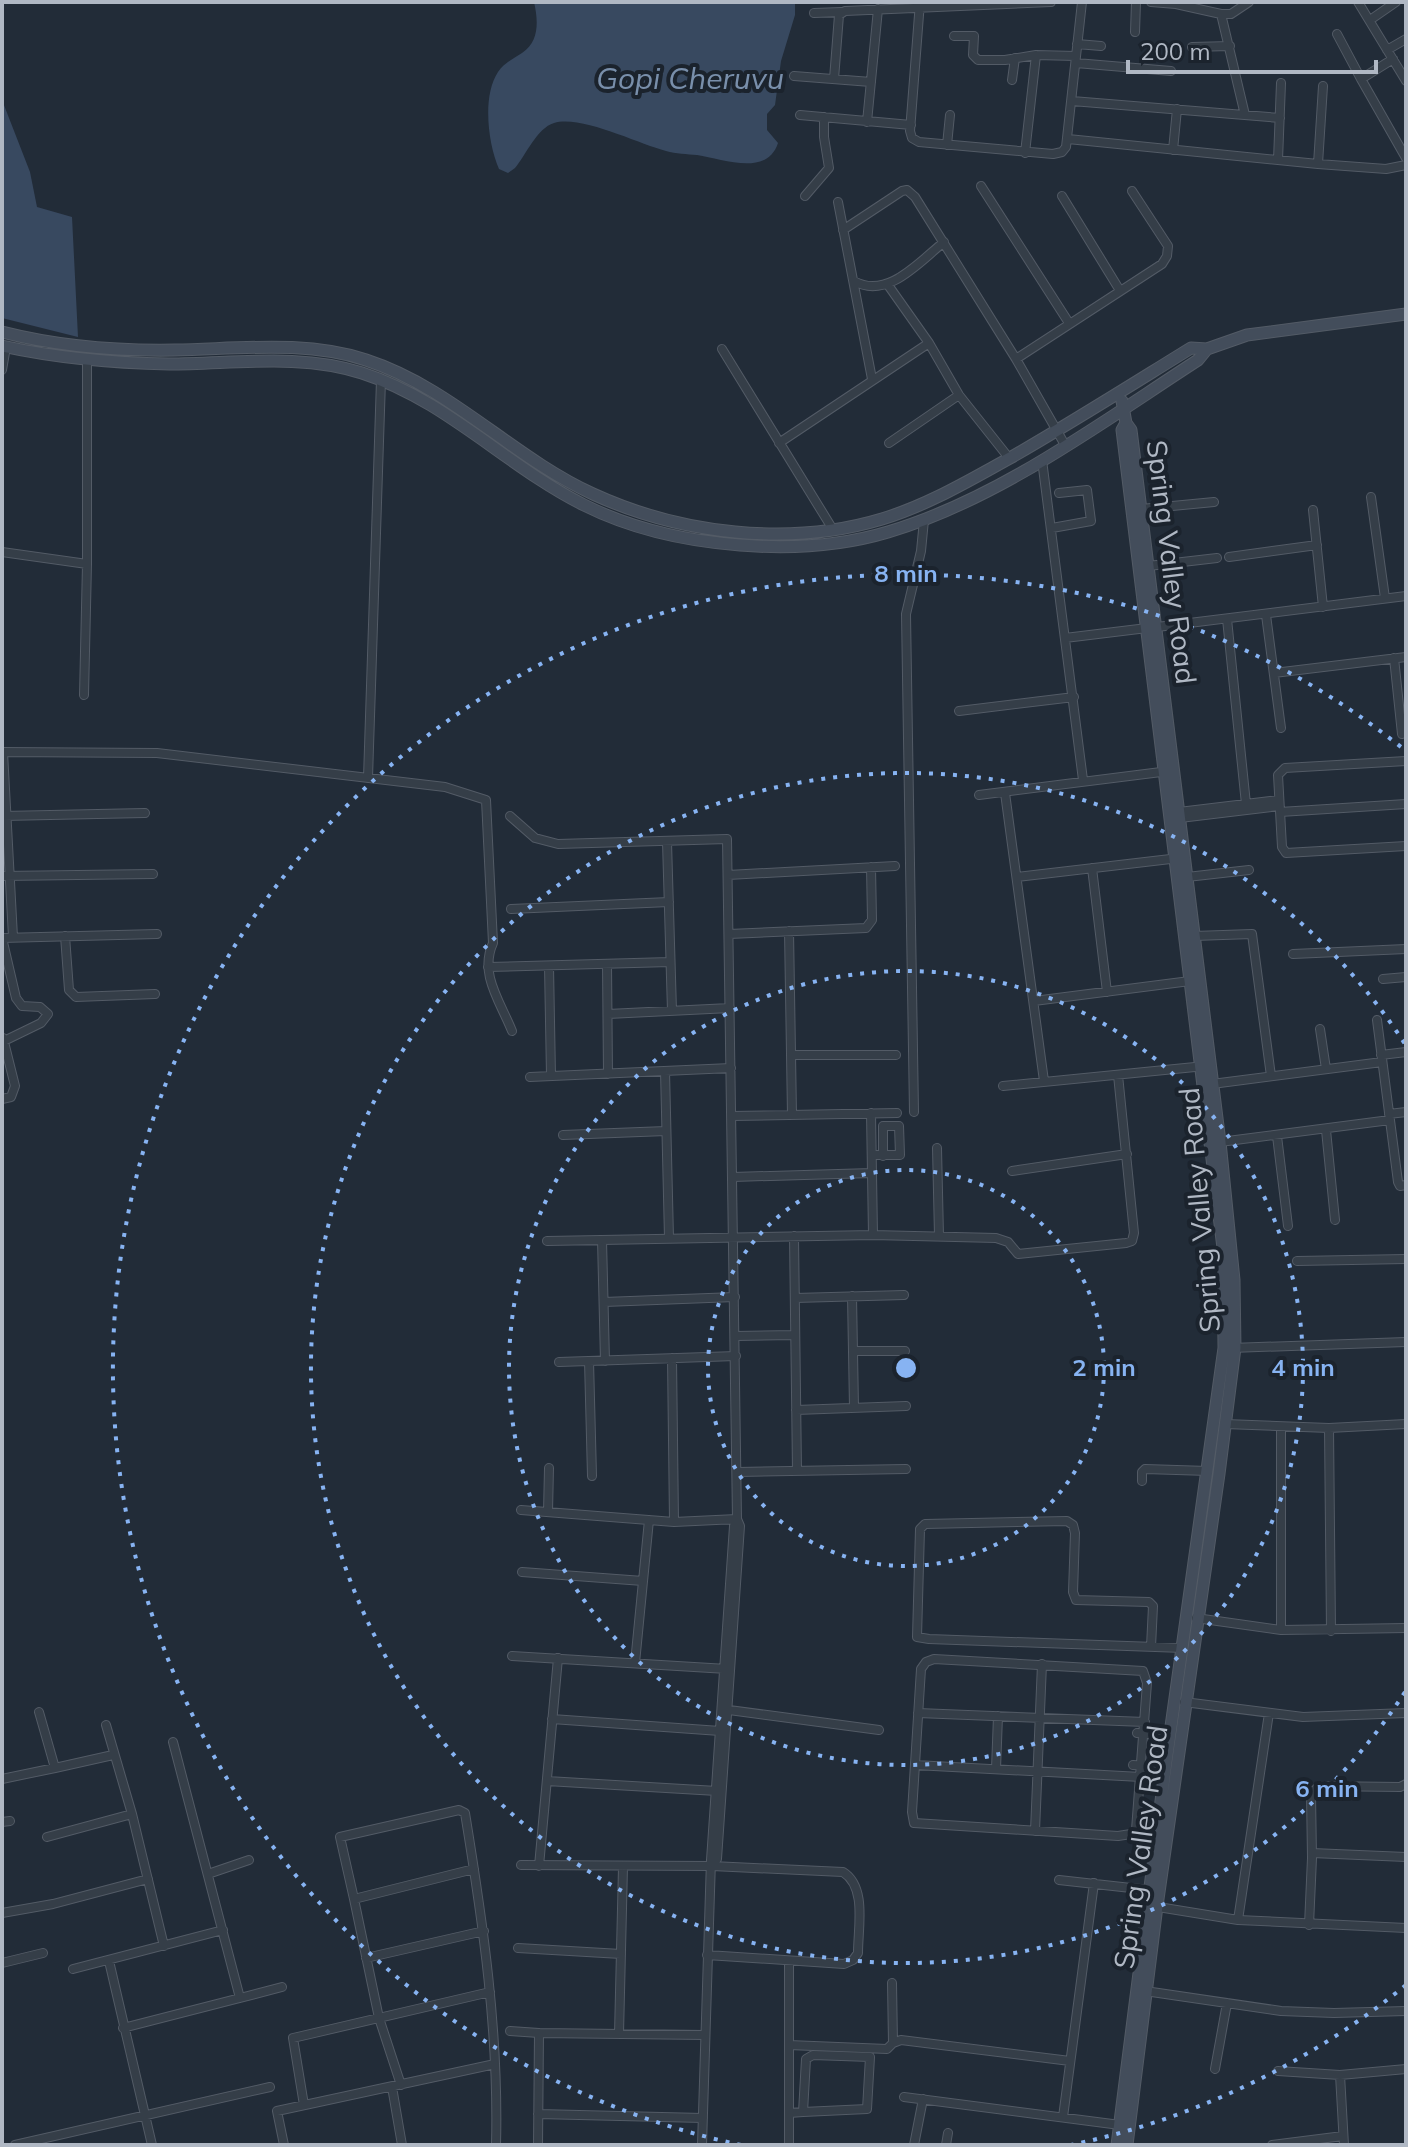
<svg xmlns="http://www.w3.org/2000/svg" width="1408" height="2147" font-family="Mulish,sans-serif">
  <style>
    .water { fill: #384960 }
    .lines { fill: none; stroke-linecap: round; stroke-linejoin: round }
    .street-casing { stroke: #535b66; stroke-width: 10 }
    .secondary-casing { stroke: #535b66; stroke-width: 13 }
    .street { stroke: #353e48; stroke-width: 8 }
    .secondary { stroke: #434d5b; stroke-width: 11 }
    .ring { fill: none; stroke: #87b3f2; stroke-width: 4; stroke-dasharray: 4 8 }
    .labels { text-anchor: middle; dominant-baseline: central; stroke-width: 8; stroke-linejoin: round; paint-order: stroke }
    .street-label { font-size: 28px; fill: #b0b8c4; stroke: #1b232d }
    .water-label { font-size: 30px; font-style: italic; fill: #798fab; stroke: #1b232d }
    .centre { fill: #87b3f2; stroke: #1b232d; stroke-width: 4 }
    .ring-label { font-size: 24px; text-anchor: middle; font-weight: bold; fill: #87b3f2; stroke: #1b232d; stroke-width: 8; stroke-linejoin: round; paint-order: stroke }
  </style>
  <rect width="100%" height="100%" fill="#222c38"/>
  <path class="water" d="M534,2H795V15L781,61L775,105L767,114V130L778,143C767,177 723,159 697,155C687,154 676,154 666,151C638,144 582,115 554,123C537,128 526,155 515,168L508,173L499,169C488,144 482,96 498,72C504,63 513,59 522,53C540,41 538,20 534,2Z
    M2,100L30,172L37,207L72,217L78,337L2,318Z"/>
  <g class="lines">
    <defs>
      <path id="street" d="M920,2L910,131L912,138L919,142L1053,154L1062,152L1066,147L1082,2
        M1151,2L1176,4L1221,14H1231L1249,2
        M1358,2L1406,81
        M814,13L841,12
        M1221,14L1245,115
        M1370,20L1396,2
        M1135,32L1136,2
        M1337,34L1361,79
        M954,36H974L973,55L978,60H1005L1036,55
        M1077,44L1101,46
        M1192,47L1230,46
        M1387,50L1406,39
        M1393,59L1361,79L1406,158
        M1076,63L1171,71
        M794,76L871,82
        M834,79L839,15L845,11L1051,2
        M1012,80L1015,58
        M1072,101L1280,118
        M800,115L911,125
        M867,122L878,9
        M1068,139L1318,164L1386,169L1406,165
        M947,145L950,115
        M1173,150L1177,109
        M1025,153L1036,55L1076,56
        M1278,160L1281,83
        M1318,164L1323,86
        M981,186L1069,323
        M805,196L829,168L824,137V117
        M1062,196L1119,289
        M838,202L872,379
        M843,230L902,191L907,190L915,197L1016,359L1065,445
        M854,281C887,300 919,262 944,242
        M888,285L929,343L959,395L1009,458
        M722,349L832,528
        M1016,359L1162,264L1167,256L1168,246L1132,191
        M2,370L6,347
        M779,443L929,343
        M889,443L959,395
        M1042,460L1083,780
        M1371,497L1385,598
        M1141,509L1214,502
        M1313,510L1323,607
        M1052,528L1091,521L1087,490L1059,493
        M2,552L87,564
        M1229,557L1317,545
        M1148,566L1217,558
        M1266,615L1281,728
        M1227,619L1246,804
        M1157,627L1406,596
        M1065,638L1147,628
        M1394,658L1402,734
        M1274,673L1406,657
        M84,695L87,564V359
        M959,711L1074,697
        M2,752L157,753L445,787L486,800L493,943C479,974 500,1001 512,1031
        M3,752L13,937
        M1406,761L1285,768L1278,775L1282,847L1286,853L1406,846
        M368,778L381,380
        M1005,793L1044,1081
        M979,795L1169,771
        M1179,812L1279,800
        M1280,812L1406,804
        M3,816L145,813
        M510,816L535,838L558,844L727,839L737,1519L740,1526L717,1859L712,1866
        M1180,818L1279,806
        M667,842L672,1011
        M1092,868L1107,992
        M728,875L895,866
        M2,876L153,874
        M1017,877L1179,858
        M1187,877L1249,870
        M511,909L669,902
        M789,931L792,1115
        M729,934L866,928L872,920L871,867
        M65,936L69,990L76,997L155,994
        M1194,936L1252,934L1271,1076
        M1293,954L1406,949
        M607,964L608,1074
        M549,966L551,1076
        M488,967L670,962
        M1383,979L1406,977
        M1034,1001L1190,981
        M608,1014L730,1008
        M1377,1020L1398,1182L1400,1186L1406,1185
        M1320,1029L1326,1069
        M4,1041L41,1023L48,1014L40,1007L22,1006L16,998L2,938L157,934
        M791,1055H896
        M1381,1055L1406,1052
        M665,1071L669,1238
        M530,1077L731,1068
        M1212,1084L1382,1062
        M1003,1086L1205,1066
        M2,1099L11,1097L15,1086L3,1038
        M914,1112L906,614L921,551L924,520
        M871,1113L873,1235
        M1389,1114L1406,1112
        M732,1116L897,1113
        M1326,1130L1335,1220
        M563,1135L666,1131
        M1277,1136L1288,1226
        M1220,1142L1390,1120
        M937,1148L939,1236
        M872,1155H900L899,1126H883V1156
        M1012,1171L1127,1154
        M733,1177L872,1173
        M794,1236L797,1471
        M602,1240L605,1361
        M547,1241L873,1235L996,1238L1008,1242L1018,1254L1126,1243L1132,1241L1134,1233L1118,1075
        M1297,1261L1406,1259
        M852,1296L854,1408
        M795,1298L904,1295
        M604,1302L735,1297
        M736,1336L795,1335
        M1231,1348L1406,1342
        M853,1351H905
        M672,1358L674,1522
        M589,1361L592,1476
        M559,1362L736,1356
        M796,1410L906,1406
        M1225,1424L1329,1428L1406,1424
        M1281,1428V1630
        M1329,1428L1331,1631
        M738,1472L906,1469
        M1142,1481V1472L1145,1469L1208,1471
        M521,1510L674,1522L737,1519
        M548,1512L549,1468
        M522,1572L643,1581
        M1196,1618L1281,1630L1406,1628
        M1151,1647L1153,1606L1149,1602L1076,1600L1073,1592L1075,1533L1073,1525L1067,1521L925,1524L920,1529L917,1637L929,1639C1013,1642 1098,1645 1183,1648
        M512,1656L727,1669
        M934,1659L1143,1671L1147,1683L1136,1830L1131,1834L1118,1836L914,1823L912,1812L921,1669L926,1662Z
        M635,1663L649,1520
        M1184,1702L1303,1717L1406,1713
        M729,1710L879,1730
        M39,1712L55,1768L113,1755
        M918,1713L1145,1722
        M552,1719L720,1731
        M106,1725L132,1814L164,1946
        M1137,1733L1170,1736
        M915,1765L1141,1777
        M1133,1765L1165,1767
        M996,1769L998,1716
        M2,1779L55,1768
        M547,1781L717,1791
        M2,1822L10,1821
        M1035,1831L1042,1664
        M47,1837L132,1814
        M1312,1853L1406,1857
        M521,1865L712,1866L843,1872C867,1887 858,1927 858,1953L853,1960L844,1964L707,1955
        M539,1866L558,1658
        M208,1874L249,1860
        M1059,1880L1149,1890
        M354,1899L340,1837L459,1810L465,1813C483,1923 499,2033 496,2145
        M1152,1906L1238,1920L1406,1928
        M2,1913L53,1904L148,1879
        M1238,1920L1269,1713
        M1309,1925L1312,1858L1311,1794L1319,1786L1400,1787L1406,1784
        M518,1948L621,1954
        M366,1958L484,1931
        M109,1961L152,2145
        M789,1961V2145
        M2,1963L43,1953
        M73,1969L223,1930
        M892,1983L893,2043
        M1145,1991L1281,2011L1334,2013L1406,2011
        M240,1998L282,1987
        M123,2028L240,1998L173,1742
        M510,2031L539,2033
        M619,2034L623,1867
        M789,2045L887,2049L893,2043L901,2040L1070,2061
        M1215,2069L1227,2003
        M1278,2071L1340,2075L1406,2069
        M1340,2075L1344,2145
        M401,2085L379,2018L354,1899L474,1869
        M392,2087L402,2145
        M904,2097L1120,2125
        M304,2105L293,2038L490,1992
        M789,2113L803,2112L867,2109L870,2057L813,2055L806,2059L803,2112
        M538,2114L703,2118
        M1063,2117L1094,1883
        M15,2145L270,2087
        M284,2145L277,2111L495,2064
        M538,2145L539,2033L705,2035
        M702,2145L711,1860L734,1526L737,1519
        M914,2145L923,2099
        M946,2145L948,2133
        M1272,2145L1343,2136"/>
      <path id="secondary" d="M2,332C57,346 118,351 175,350C238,349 306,340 366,360C452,388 512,457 593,494C680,534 789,547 882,519C928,505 968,481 1010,458C1071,423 1131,385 1191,348L1207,349L1198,360C1102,422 999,499 888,532C841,546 789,549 740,545C687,541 632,529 584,505C506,466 446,400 362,373C301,353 233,364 169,364C113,363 57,358 2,346
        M1207,349L1247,335L1406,314
        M1122,401L1126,423L1131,430L1220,1142L1234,1280L1235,1348L1219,1474L1157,1906L1127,2145
        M1117,2145L1166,1762L1224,1348L1223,1248L1122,430L1126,423"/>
    </defs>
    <use href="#street" class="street-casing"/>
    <use href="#secondary" class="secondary-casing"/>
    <use href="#street" class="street"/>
    <use href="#secondary" class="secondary"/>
  </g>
  <g class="ring">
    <circle cx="906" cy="1368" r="198"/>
    <circle cx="906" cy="1368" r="397"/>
    <path d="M1405 1692A595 595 0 1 1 1405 1044"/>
    <path d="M1406 1985A794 794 0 0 1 1071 2145M741 2145A794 794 0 1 1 1406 751"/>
  </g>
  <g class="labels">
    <g class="street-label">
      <text transform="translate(1172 562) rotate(83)">Spring Valley Road</text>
      <text transform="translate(1199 1210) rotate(-95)">Spring Valley Road</text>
      <text transform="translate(1140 1847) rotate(-82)">Spring Valley Road</text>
    </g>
    <g class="water-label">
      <text x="690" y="78">Gopi Cheruvu</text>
    </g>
  </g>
  <circle cx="906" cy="1368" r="12" class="centre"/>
  <g class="ring-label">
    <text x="906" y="582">8 min</text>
    <text x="1104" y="1376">2 min</text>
    <text x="1303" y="1376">4 min</text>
    <text x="1327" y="1797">6 min</text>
  </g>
  <rect width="1408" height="2147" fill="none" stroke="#b0b8c4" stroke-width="8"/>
  <path d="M1128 60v12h248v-12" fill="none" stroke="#b0b8c4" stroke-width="4"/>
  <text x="1140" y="60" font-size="24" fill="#b0b8c4" stroke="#1b232d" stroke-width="6" paint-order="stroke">200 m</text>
</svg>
